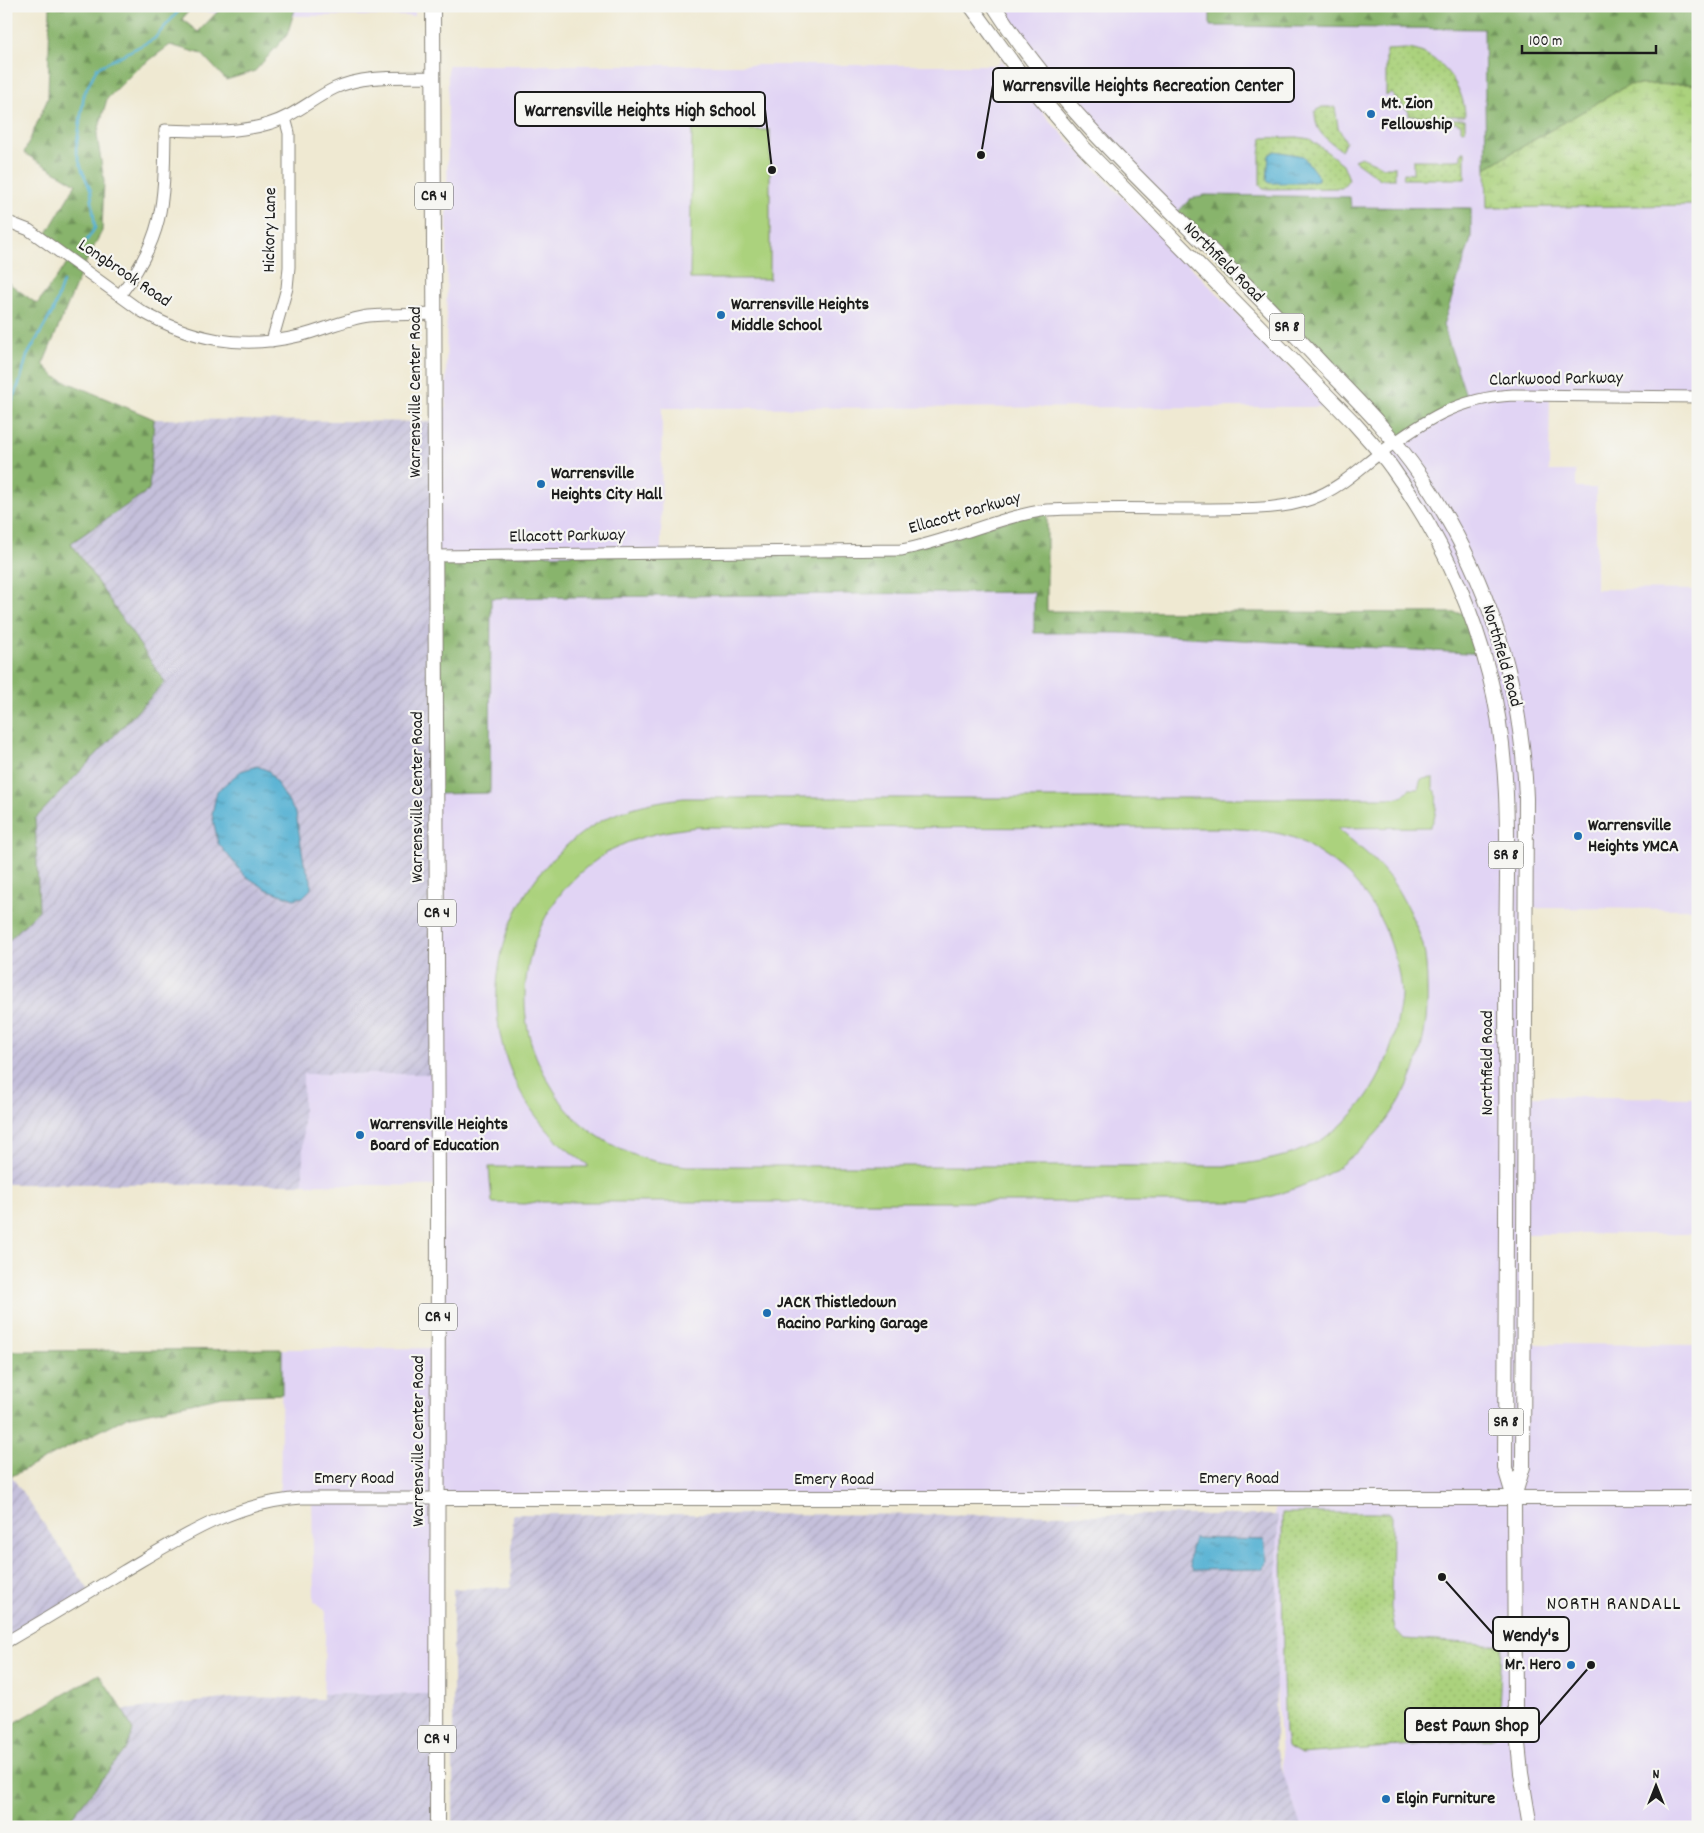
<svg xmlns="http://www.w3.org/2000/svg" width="1704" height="1833" font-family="Dekko,sans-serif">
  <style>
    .built { fill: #e1d4f4 }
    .industrial { fill: url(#industrial-furrows) }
    .grass { fill: url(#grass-dots); stroke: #64774c }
    .forest { fill: url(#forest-firs); stroke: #526844 }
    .wetland { fill: url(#wetland-marsh); stroke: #64774c }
    .garden { fill: #abd27d; stroke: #64774c; fill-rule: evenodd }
    .water { fill: url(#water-ripples); stroke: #386678 }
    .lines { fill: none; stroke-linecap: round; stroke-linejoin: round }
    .stream { stroke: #55b1d3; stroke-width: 2.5 }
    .minor-casing { stroke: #868277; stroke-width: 13 }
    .major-casing { stroke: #868277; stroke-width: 16 }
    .minor { stroke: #fff; stroke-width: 11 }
    .major { stroke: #fff; stroke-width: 14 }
    .poi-dot { fill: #1f6fb2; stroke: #f6f6f2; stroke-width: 2 }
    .labels { text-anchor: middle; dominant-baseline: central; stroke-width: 4.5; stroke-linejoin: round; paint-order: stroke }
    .shield { fill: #f6f6f2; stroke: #5d5d5c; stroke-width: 1 }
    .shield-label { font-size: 16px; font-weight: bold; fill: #1c1c1c }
    .poi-label { font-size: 18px; font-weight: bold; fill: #1c1c1c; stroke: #f6f6f2; text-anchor: start }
    .street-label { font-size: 18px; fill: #1c1c1c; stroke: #f6f6f2 }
    .quarter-label { font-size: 20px; letter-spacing: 1px; fill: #1c1c1c; stroke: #f6f6f2 }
    .leader { fill: none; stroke: #1c1c1c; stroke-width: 2 }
    .callout-dot { fill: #1c1c1c; stroke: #f6f6f2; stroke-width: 2 }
    .callout { fill: #f6f6f2; stroke: #1c1c1c; stroke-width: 2 }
    .callout-label { font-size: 19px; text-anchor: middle; font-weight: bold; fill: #1c1c1c }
  </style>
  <defs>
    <pattern id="industrial-furrows" width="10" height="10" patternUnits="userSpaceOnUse" patternTransform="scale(1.25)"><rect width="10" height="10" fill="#c5c0db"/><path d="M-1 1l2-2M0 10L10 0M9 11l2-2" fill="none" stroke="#a9a4bb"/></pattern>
    <pattern id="grass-dots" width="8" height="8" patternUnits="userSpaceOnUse" patternTransform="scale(1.25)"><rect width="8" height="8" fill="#abd27d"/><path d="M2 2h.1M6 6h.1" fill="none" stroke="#93b46b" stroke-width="1.8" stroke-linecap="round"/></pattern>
    <pattern id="forest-firs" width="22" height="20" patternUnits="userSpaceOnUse" patternTransform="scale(1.25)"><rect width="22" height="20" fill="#88b46c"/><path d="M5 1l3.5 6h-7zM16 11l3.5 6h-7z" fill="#6e9258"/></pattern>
    <pattern id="wetland-marsh" width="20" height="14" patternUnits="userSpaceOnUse" patternTransform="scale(1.25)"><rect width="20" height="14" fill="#abd27d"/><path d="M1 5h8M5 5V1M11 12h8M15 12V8" fill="none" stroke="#93b46b"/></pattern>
    <pattern id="water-ripples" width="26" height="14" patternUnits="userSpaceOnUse" patternTransform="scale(1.25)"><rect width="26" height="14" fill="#55b1d3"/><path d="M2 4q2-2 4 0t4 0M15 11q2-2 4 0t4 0" fill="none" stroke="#468faa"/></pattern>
  </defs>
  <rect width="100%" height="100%" fill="#f6f6f2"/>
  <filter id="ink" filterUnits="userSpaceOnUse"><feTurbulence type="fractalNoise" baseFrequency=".02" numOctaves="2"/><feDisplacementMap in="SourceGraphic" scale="10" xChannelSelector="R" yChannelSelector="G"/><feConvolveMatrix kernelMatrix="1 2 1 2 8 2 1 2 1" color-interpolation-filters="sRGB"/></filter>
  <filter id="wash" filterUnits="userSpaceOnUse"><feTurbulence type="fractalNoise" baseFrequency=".0096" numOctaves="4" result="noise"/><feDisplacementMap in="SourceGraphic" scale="20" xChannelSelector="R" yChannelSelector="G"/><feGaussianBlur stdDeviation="1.12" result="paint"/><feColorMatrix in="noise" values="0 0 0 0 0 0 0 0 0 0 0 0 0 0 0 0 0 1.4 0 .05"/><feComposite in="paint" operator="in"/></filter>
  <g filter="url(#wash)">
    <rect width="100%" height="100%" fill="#efe9d2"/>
    <path class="built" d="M138,6H415V16H251Z
      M994,6H1210L1211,26L1484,29L1487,208L1698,205V397L1550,396L1549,471H1576V488H1596V589L1698,590V909L1526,908V1096L1698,1098V1234H1525V1344L1698,1345V1827H1292L1281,1757L1276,1686L1275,1499L437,1498V1694H323L326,1611L314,1601L312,1498L280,1499L282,1349L437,1348L438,1186L303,1184V1074H437L435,598L1034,592L1035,633H1119L1483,653L1464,596L1380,454L1467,402L1443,325L1471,239V208L1350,207V197L1205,195L1175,215L1136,177Z
      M1000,58L1050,121L1143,219L1330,407L662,408L661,553L435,556V409L446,408L448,65H996L1000,63Z"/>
    <path class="industrial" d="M154,419L435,422L438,1074H303V1184H6V943L39,910L35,819L164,682L71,542L149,490Z
      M12,1477L90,1592L6,1642V1479Z
      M513,1514L1278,1515L1275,1748L1301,1827H453V1589L511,1587Z
      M323,1694H437V1827H73L71,1818L127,1748L133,1731L123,1710L243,1697L322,1699Z"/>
    <path class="grass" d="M1406,49C1437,50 1465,86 1465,116H1409V112L1391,93L1386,96V50Z
      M1322,107H1335L1338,127L1346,142L1341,150C1324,137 1315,133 1315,111Z
      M1421,119H1465V130H1461V124L1457,123V122H1421Z
      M1297,137L1310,139L1343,164L1349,179L1342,188L1263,189L1260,185V155L1262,138Z
      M1461,152H1465V179H1403L1404,173L1413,174V160H1457L1461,159Z
      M1361,157L1384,167H1395V179H1380L1354,160Z
      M1282,1513H1390L1392,1517L1391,1608L1395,1629L1404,1639L1502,1645L1499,1710L1495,1737L1488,1739L1301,1754L1287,1746L1285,1733L1283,1678Z"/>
    <path class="forest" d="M50,6H193L182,19L198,32L223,6H296L287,35L255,71L226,80L202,54L170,45L136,70L107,99L97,135L104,181L102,231L83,268L43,364L55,377L154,419L149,490L71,543L165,682L35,819L39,910L6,943V281L37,304L70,259L43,240L76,184L24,153L48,98Z
      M1210,6H1698V84L1628,85L1486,168L1484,29L1210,26Z
      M1205,195L1350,197L1351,207L1471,208V239L1443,325L1468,402L1396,443L1175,215L1190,199Z
      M1047,510V611L1470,613L1484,654L1119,633H1034V592L491,598L490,793L437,794L435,556L901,550Z
      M6,1348L10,1351L282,1349V1394L223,1396L127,1417L6,1479Z
      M99,1674L123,1710L133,1731L127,1748L71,1818L73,1827H6V1728Z"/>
    <path class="wetland" d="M1698,84V205L1487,208L1486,168L1628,85Z"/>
    <path class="garden" d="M692,130H770V279H690Z
      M1433,778V789L1436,791C1437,804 1437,816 1430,827L1337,828C1358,846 1380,862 1396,887C1406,904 1417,925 1423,945C1426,958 1427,973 1427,986C1430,1052 1404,1115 1352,1156C1345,1161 1338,1168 1331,1172C1305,1187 1278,1195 1249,1202H536L525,1204L492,1203L489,1167H588V1165C575,1155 561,1146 550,1133C461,1036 487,886 601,821C626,807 656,801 684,798H1394L1403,796L1409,789H1418L1421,779ZM697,827L1228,828C1248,830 1269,830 1288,836C1301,839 1314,850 1325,857C1370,885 1398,941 1401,995C1401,1002 1399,1010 1398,1017C1390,1069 1362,1117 1316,1143C1289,1158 1259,1162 1228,1166H687C674,1164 659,1163 646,1159C619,1151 592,1135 572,1115C564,1107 558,1097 552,1087C540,1068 530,1046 527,1024C517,964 544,896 595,861C602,856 609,850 617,847C645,834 667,831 697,827Z"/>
    <path class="water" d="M1275,151L1303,156L1318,176V180L1302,183H1269L1267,180L1269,155Z
      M257,766L269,771L296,814L304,863L311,879V889L303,897L294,899L266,889L244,875L218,843L212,814L217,791L241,771Z
      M1194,1538L1264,1540L1267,1561L1263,1569L1193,1570C1186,1560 1191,1549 1194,1538Z"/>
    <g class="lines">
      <path class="stream" d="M87,240L95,228L91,191L82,170L76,150L84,94L97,68L154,39L183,6
        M6,418L21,378L27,356L53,311L63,282"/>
    </g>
  </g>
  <g filter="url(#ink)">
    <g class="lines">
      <defs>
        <path id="minor" d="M6,221L29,230L141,311C192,340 241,350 299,336C323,330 345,319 369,316C390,314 413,315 434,314
          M120,295C165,236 164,201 165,130C199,131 235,134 268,124C293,117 312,99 335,88C366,74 401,78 434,77
          M272,341L287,288L289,267V133L285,118
          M435,556L901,550C951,541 997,517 1047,510C1100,507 1154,509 1206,509C1242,508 1277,511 1311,499C1339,489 1358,470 1380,453C1424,421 1457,398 1513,395L1698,397
          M6,1642C46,1619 85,1595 124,1571C180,1538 234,1502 302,1498H437"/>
        <path id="major" d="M433,6L438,1198L437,1827
          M971,6L1022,76L1083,147L1354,423C1367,438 1381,452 1392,468C1437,530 1470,601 1489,674C1514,769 1506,869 1506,967C1507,1134 1506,1301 1505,1468L1514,1498L1515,1714L1521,1773L1530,1827
          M994,6C1052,97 1132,173 1209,248C1249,287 1288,327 1326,368C1359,402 1393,436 1420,475C1486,571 1522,682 1526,798L1523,1467L1514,1497
          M437,1498H1698"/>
      </defs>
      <use href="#minor" class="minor-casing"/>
      <use href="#major" class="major-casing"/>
      <use href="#minor" class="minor"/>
      <use href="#major" class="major"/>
    </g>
  </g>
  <g class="poi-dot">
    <circle cx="1371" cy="114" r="5"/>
    <circle cx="721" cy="315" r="5"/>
    <circle cx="541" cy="484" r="5"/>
    <circle cx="1578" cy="836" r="5"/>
    <circle cx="360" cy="1135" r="5"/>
    <circle cx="767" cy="1313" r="5"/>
    <circle cx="1571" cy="1665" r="5"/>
    <circle cx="1386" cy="1799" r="5"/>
  </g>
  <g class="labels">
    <g class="shield">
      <rect x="415" y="182.5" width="38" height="27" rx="4"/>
      <rect x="1269.5" y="313.5" width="35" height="27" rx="4"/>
      <rect x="1488.5" y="841.5" width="35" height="27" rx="4"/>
      <rect x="418" y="899.5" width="38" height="27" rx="4"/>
      <rect x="419" y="1303.5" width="38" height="27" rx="4"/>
      <rect x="1488.5" y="1408.5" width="35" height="27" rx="4"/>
      <rect x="418" y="1725.5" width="38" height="27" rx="4"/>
    </g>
    <g class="shield-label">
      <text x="434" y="196">CR 4</text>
      <text x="1287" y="327">SR 8</text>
      <text x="1506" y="855">SR 8</text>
      <text x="437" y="913">CR 4</text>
      <text x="438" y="1317">CR 4</text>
      <text x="1506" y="1422">SR 8</text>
      <text x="437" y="1739">CR 4</text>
    </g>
    <g class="poi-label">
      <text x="1381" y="104">Mt. Zion<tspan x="1381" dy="21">Fellowship</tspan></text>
      <text x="731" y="305">Warrensville Heights<tspan x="731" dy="21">Middle School</tspan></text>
      <text x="551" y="474">Warrensville<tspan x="551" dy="21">Heights City Hall</tspan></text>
      <text x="1588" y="826">Warrensville<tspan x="1588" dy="21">Heights YMCA</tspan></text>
      <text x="370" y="1125">Warrensville Heights<tspan x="370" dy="21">Board of Education</tspan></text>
      <text x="777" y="1303">JACK Thistledown<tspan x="777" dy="21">Racino Parking Garage</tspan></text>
      <text x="1561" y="1665" text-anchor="end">Mr. Hero</text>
      <text x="1396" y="1799">Elgin Furniture</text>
    </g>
    <g class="street-label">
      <text transform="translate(271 230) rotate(-89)">Hickory Lane</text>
      <text transform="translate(1223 263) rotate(45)">Northfield Road</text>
      <text transform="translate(124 274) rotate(34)">Longbrook Road</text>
      <text transform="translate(1556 380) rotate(-1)">Clarkwood Parkway</text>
      <text transform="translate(416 392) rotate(-90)">Warrensville Center Road</text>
      <text transform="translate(965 514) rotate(-16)">Ellacott Parkway</text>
      <text transform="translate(567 537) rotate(-1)">Ellacott Parkway</text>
      <text transform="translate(1501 656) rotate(74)">Northfield Road</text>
      <text transform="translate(418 797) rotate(-90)">Warrensville Center Road</text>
      <text transform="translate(1488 1063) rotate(-90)">Northfield Road</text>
      <text transform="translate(419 1441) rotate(-90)">Warrensville Center Road</text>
      <text x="354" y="1479">Emery Road</text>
      <text x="1239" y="1479">Emery Road</text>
      <text x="834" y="1480">Emery Road</text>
    </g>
    <g class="quarter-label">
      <text x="1614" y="1605">NORTH RANDALL</text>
    </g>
  </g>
  <path class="leader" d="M981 155L993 85M772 170L765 109M1442 1577L1493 1634M1591 1665L1539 1725"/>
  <g class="callout-dot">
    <circle cx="981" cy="155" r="5"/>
    <circle cx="772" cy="170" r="5"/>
    <circle cx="1442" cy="1577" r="5"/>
    <circle cx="1591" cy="1665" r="5"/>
  </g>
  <g class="callout">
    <rect x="993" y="68" width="301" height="34" rx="5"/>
    <rect x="515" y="92" width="250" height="34" rx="5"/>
    <rect x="1493" y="1617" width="76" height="34" rx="5"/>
    <rect x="1405" y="1708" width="134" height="34" rx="5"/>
  </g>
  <g class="callout-label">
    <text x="1143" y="91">Warrensville Heights Recreation Center</text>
    <text x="640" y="116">Warrensville Heights High School</text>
    <text x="1531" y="1641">Wendy's</text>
    <text x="1472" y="1731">Best Pawn Shop</text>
  </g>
  <rect width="1704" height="1833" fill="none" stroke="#f6f6f2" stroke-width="25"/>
  <g transform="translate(1656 1786)" stroke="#f6f6f2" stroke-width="4" paint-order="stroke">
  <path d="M0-4L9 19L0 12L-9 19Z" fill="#1c1c1c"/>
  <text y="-8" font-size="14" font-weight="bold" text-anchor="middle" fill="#1c1c1c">N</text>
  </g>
  <path d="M1522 45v8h134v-8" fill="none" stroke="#1c1c1c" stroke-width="2.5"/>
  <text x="1529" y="45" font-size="15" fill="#1c1c1c" stroke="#f6f6f2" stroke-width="4" paint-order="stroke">100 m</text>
</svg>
